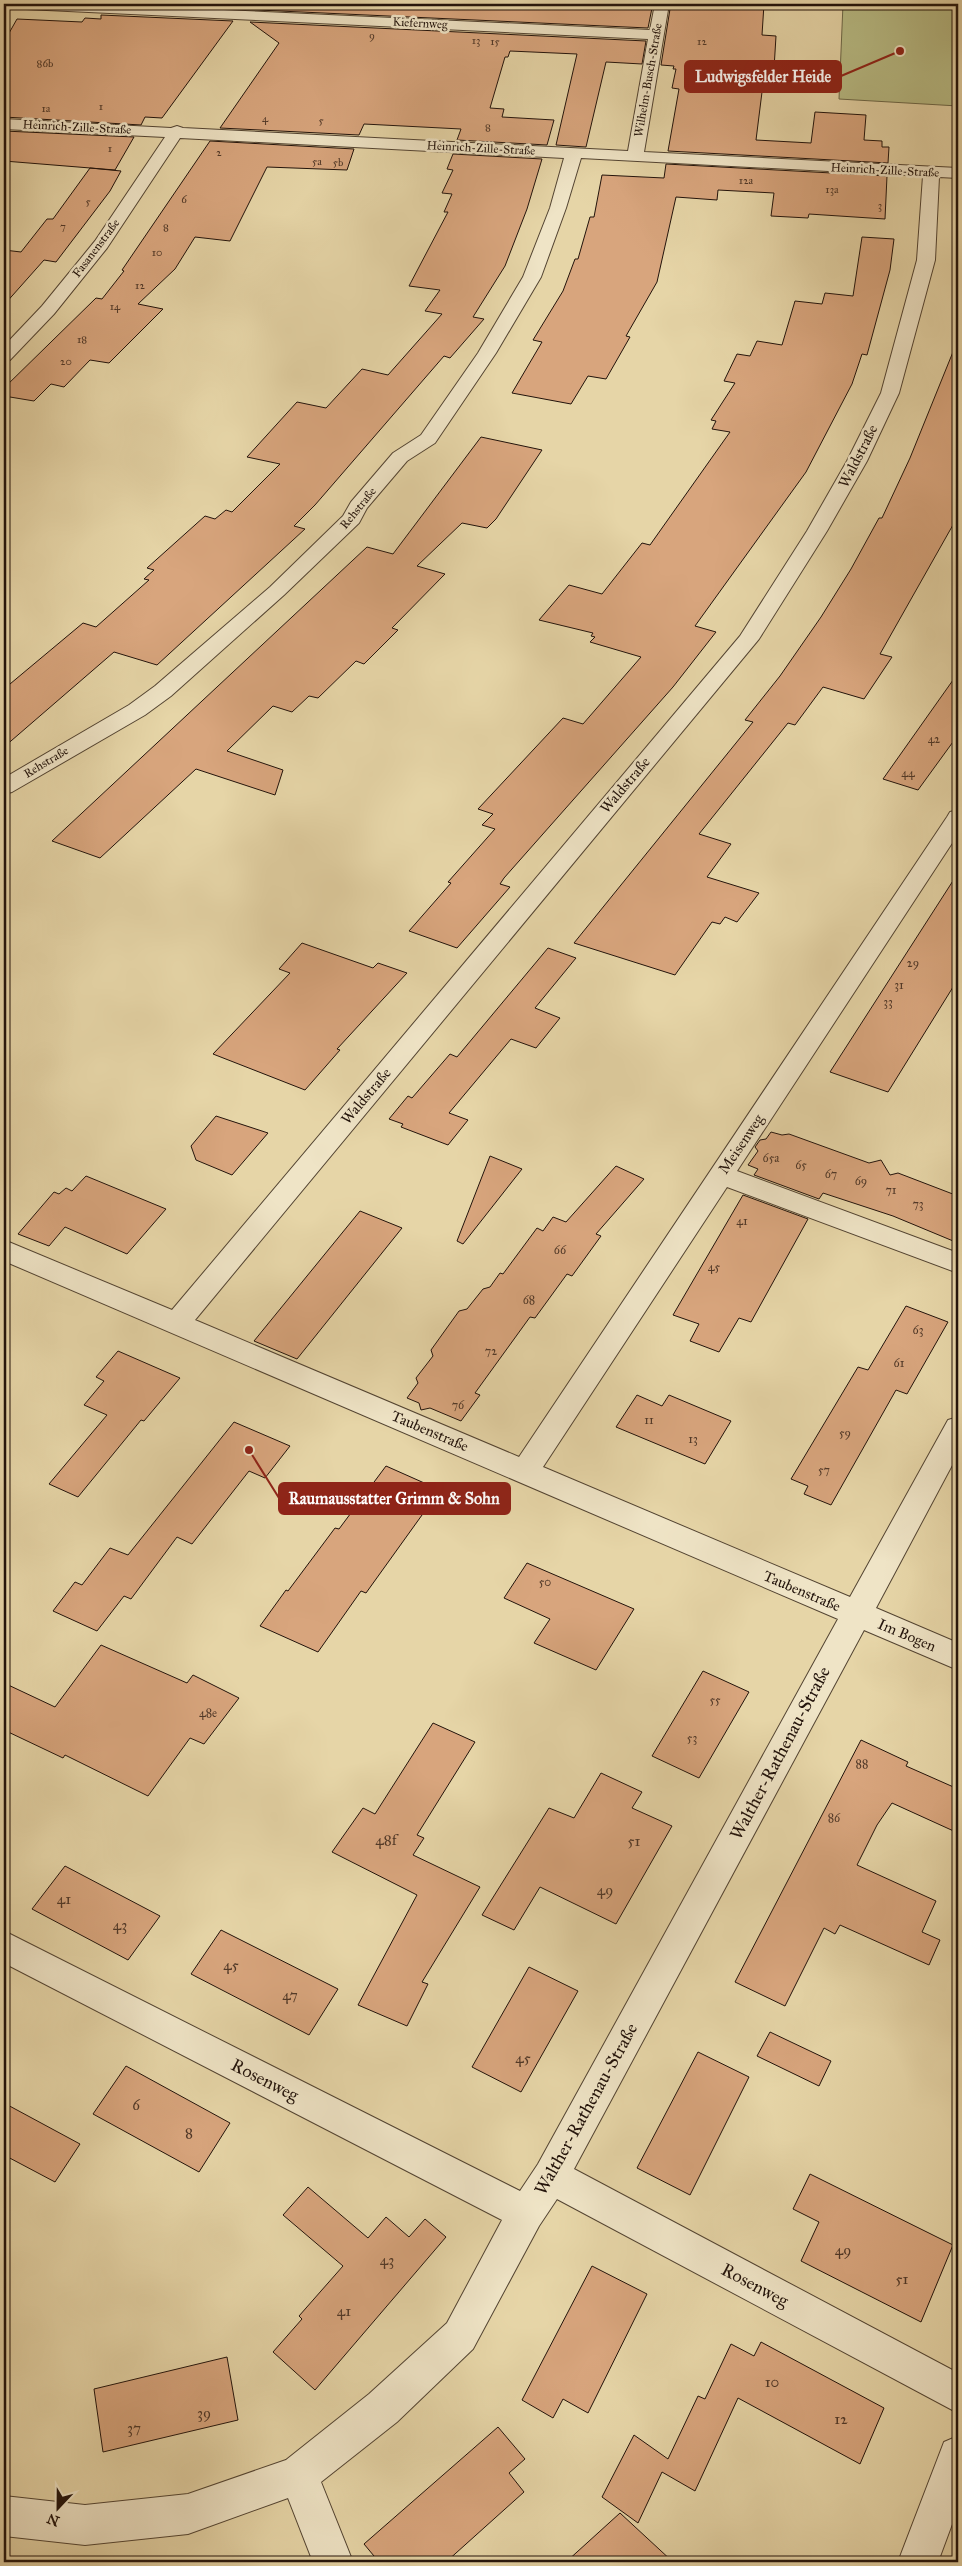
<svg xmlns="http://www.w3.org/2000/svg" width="962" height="2566" font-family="'IM FELL Great Primer',serif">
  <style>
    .green { fill: #b8bc85; stroke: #6d6848 }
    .building { fill: #d8a57d; stroke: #22130b }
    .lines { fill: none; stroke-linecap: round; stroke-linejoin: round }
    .minor-casing { stroke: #534432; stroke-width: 2 }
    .minor { fill: #efe4c6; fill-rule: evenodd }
    .labels { text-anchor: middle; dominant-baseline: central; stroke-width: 5; stroke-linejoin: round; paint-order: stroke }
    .far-number-label { font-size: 11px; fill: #503828 }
    .far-street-label { font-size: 12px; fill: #22130b; stroke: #efe4c6 }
    .number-label { font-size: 12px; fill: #503828 }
    .street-label { font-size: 15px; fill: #22130b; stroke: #efe4c6 }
    .near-number-label { font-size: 15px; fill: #503828 }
    .near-street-label { font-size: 18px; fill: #22130b; stroke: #efe4c6 }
    .leader { fill: none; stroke: #8f2418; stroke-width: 2 }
    .callout-dot { fill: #8f2418; stroke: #efe4c6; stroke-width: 2 }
    .callout { fill: #8f2418; stroke: #8f2418; stroke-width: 2 }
    .callout-label { font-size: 16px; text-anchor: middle; font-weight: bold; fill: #fff }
  </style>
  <rect width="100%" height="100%" fill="#e6d5a7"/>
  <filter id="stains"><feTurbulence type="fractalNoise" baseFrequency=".004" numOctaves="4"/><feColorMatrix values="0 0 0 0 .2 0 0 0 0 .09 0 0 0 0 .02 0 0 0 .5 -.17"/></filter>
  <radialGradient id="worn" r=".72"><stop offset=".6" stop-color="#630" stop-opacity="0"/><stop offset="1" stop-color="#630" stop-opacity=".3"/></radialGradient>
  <path class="green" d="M843,4H958V106L839,99Z"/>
  <path class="building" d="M128,4H561L652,8L648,28Z
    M693,4L732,6L733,4H764L762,35L776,36L773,85L763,84L756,140L811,143L815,112L866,115L864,140L882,141V147H889L888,163L668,151L679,89L672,88L676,69H673L674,66L661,65L670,9H684V7L692,8Z
    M101,15L233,21L162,118L145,117L141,125L4,117V42L17,19L82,22L85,18L101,19Z
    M250,22L646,41L642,64L606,62L586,147L556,145L577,54L510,51L508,57H505L490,108L504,109L502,117L554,120L547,145L457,140L461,129L364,124L359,135L220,128L279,43Z
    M4,131L134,137L115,170L4,161Z
    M210,141L354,149L347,170L267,167L230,241L195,237L175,269L138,304L163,309L109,363L90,360L64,387L51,384L34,401L4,396V388L96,298L102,299L124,271L122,270Z
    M453,154L542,159L527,209L505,266L473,317L484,319L450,358L444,356L315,505L294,526L305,529L157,665L114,652L4,747V689L83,623L96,627L149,580L144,579L154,570L147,568L205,516L215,519L226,510L232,512L280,464L247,457L297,402L326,408L362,369L388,375L442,314L425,311L440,290L409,286L448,212H444L452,194L442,193L453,170L447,169Z
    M666,164L887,176L885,219L809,214L808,218L771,216L774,193L718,190L717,200L676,197L657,282L626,336L630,337L606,379L588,376L571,404L512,393L542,342L533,340L563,291L575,259H578L590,217H594L602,175L664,178Z
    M90,168L121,171L110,191L56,262L44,260L4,305V250L21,252L47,219H53Z
    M862,237L894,239L890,270L867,355L862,354L852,384L806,472L695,626L716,632L673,687L504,878L500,884L510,887L457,948L409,931L451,883L448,882L495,829L482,825L493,814L478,809L563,718L583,724L641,657L590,642L595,637L591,636L593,633L539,620L569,585L602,594L642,543L650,545L730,432L712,429L716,421L711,420L735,383L724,381L737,354L750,356L757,341L782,345L795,301L822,304L825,293L853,296Z
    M957,342L958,516L880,654L892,657L864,699L823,687L795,725L788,723L699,834L731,844L707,877L759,893L737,922L725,917L720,924L712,922L675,975L574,943L753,722L745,720L780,676L821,617L851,569L879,518H882L910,458Z
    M481,437L542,450L496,519L487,528L462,523L417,566L445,574L392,628L398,630L364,664L356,661L318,698L309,696L292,712L273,706L227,751L283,770L275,795L196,769L100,858L52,841L367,547L393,554Z
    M958,673V735L918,790L883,779Z
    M958,873V979L888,1092L830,1072Z
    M302,943L373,968L378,963L407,973L337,1049L340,1050L305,1090L213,1054L290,973L279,969Z
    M548,948L576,958L535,1008L560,1018L536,1048L511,1039L449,1113L468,1120L448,1145L401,1127L403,1124L389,1119L408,1096L412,1098L450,1054L457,1057Z
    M216,1116L268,1133L232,1175L196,1160L191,1146Z
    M771,1132L782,1135L789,1134L869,1163L881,1160L890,1175L898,1173L958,1196V1243L893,1216L823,1193L819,1199L754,1175L758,1169L748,1165L758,1151L755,1147L760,1140L766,1139Z
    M490,1156L522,1169L463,1244L457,1241Z
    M616,1166L644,1179L596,1234L601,1236L572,1276L567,1274L535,1318L530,1317L475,1393L480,1395L461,1421L430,1408L421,1410L419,1403L407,1398L418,1383L416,1378L433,1356L431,1350L459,1311L467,1309L483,1289L490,1287L500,1273L503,1274L537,1228L543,1231L553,1217L566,1222Z
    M86,1176L166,1209L127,1254L65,1227L49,1246L18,1234L54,1192L59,1194L66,1188L72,1191Z
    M743,1195L808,1219L751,1322L739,1318L719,1352L690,1341L699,1324L673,1315Z
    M360,1211L402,1228L297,1359L254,1341Z
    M906,1306L948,1322L907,1394L896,1390L831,1505L804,1494L808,1486L791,1479L858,1367L868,1370Z
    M118,1351L180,1378L144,1421L141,1420L78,1497L49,1484L107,1415L84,1405L104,1381L96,1377Z
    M637,1395L662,1406L669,1395L731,1421L705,1464L616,1427Z
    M234,1422L290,1446L265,1478L249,1471L192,1544L177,1537L131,1599L124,1596L97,1631L53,1611L75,1582L82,1585L110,1548L128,1555Z
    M386,1466L440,1490L366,1593L361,1591L318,1652L260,1626L286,1590L288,1591L335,1528L339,1529Z
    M527,1563L634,1609L596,1670L534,1643L550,1619L504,1598Z
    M101,1645L187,1683L193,1675L239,1698L204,1744L190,1738L148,1796L65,1755L63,1758L4,1730V1683L55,1707Z
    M703,1671L749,1692L699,1778L652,1756Z
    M433,1723L475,1742L417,1835L424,1838L413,1855L480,1887L422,1982L428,1984L407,2026L358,2005L417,1895L332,1852L363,1808L375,1814Z
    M861,1740L908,1762L906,1766L958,1789V1833L892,1803L877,1825L857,1865L936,1901L922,1932L940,1940L929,1965L840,1925L835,1934L824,1928L785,2006L735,1982Z
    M601,1773L642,1792L632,1808L672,1826L616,1924L540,1887L514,1930L482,1915L549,1808L574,1818Z
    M65,1866L160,1916L128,1960L32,1909Z
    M221,1930L338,1989L309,2035L191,1974Z
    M529,1967L578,1991L521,2092L472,2067Z
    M770,2032L831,2061L819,2086L757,2056Z
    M698,2052L749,2077L690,2195L637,2168Z
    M126,2066L230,2123L199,2172L93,2114Z
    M4,2103L80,2144L55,2182L4,2155Z
    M810,2174L953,2245L921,2322L801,2261L819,2222L793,2209Z
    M308,2187L368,2238L386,2217L409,2237L425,2219L446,2237L315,2390L273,2352L302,2319L299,2316L343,2266L283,2215Z
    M592,2266L647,2294L588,2413L563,2399L553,2418L522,2400Z
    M761,2342L884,2408L860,2464L738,2398L695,2491L662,2472L638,2523L602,2497L634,2435L668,2459L698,2396L705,2399L731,2344L754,2356Z
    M227,2357L238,2420L103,2452L94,2389Z
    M498,2427L525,2459L509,2473L524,2492L446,2562H379L364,2544Z
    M620,2513L673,2562H566Z"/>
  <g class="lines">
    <defs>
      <path id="minor" d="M4,4H93L650,30L655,4H669L644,152L958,168V178L939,177L935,260L899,393L867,461L827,531L759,639L195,1320L519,1457L947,817L950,812L958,810V834L737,1171L958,1253V1273L727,1187L543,1467L850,1597L948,1420L958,1417V1454L876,1608L958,1643V1670L864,1630L574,2169L958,2373V2413L557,2199L539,2226L473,2349L397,2422L321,2482L353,2562H313L288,2498L188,2534L85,2545L4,2536V2496L85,2505L188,2494L286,2460L369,2394L447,2323L502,2220L4,1963V1931L520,2191L538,2164L838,1619L4,1261V1240L172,1310L740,636L807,531L847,461L881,393L917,260L923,176L581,158L566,208L541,277L496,353L435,443L407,461L367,508L359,523L284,595L171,696L145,715L12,792L4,794V778L129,705L155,686L270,587L343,516L351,502L393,453L421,435L478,353L523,277L550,208L564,158L180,138L107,248L54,314L10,360L4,361V346L42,306L95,241L165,137L4,129V119L171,128L177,126L183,128L628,151L648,39L5,8Z
        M958,2436V2508L938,2562H898L944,2442Z"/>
    </defs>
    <use href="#minor" class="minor-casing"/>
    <use href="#minor" class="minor"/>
  </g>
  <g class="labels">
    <g class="far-number-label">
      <text x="372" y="35">9</text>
      <text x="476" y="40">13</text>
      <text x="495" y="41">15</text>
      <text x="702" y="41">12</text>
      <text x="45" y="63">86b</text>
      <text x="101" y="106">1</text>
      <text x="46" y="108">1a</text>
      <text x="265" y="118">4</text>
      <text x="321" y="120">5</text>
      <text x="488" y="127">8</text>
      <text x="110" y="148">1</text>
      <text x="219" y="152">2</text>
      <text x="317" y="161">5a</text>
      <text x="338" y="162">5b</text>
      <text x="746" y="180">12a</text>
      <text x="832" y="189">13a</text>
      <text x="184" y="199">6</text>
      <text x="88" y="201">5</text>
      <text x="880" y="205">3</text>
      <text x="63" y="226">7</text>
      <text x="166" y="227">8</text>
      <text x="157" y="252">10</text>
      <text x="140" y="285">12</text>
      <text x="115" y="306">14</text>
      <text x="82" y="339">18</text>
      <text x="66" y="361">20</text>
    </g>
    <g class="far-street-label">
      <text transform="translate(420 23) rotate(3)">Kiefernweg</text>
      <text transform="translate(648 80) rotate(-80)">Wilhelm-Busch-Straße</text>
      <text transform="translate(77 127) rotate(3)">Heinrich-Zille-Straße</text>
      <text transform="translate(481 148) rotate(3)">Heinrich-Zille-Straße</text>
      <text transform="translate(885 170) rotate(3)">Heinrich-Zille-Straße</text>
      <text transform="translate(96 248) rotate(-53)">Fasanenstraße</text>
      <text transform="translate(358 508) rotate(-51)">Rehstraße</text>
      <text transform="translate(46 762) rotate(-31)">Rehstraße</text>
    </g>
    <g class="number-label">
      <text x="934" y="739">42</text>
      <text x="908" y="773">44</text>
      <text x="913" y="963">29</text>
      <text x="899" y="985">31</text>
      <text x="888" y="1002">33</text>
      <text x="771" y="1158">65a</text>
      <text x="801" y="1165">65</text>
      <text x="831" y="1174">67</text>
      <text x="861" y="1181">69</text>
      <text x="891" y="1190">71</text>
      <text x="918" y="1204">73</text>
      <text x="742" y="1221">41</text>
      <text x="560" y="1250">66</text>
      <text x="714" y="1267">45</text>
      <text x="529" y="1300">68</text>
      <text x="918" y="1330">63</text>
      <text x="491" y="1351">72</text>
      <text x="899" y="1363">61</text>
      <text x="458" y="1405">76</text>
      <text x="649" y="1420">11</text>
      <text x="845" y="1433">59</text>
      <text x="693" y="1439">13</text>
      <text x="824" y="1470">57</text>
      <text x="545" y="1582">50</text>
      <text x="715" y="1700">55</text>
      <text x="208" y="1713">48e</text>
      <text x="692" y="1738">53</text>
      <text x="862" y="1764">88</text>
      <text x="834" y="1818">86</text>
    </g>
    <g class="street-label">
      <text transform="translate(858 456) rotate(-63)">Waldstraße</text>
      <text transform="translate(625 785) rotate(-50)">Waldstraße</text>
      <text transform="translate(366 1096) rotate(-50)">Waldstraße</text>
      <text transform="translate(741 1144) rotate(-56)">Meisenweg</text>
      <text transform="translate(430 1431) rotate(23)">Taubenstraße</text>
      <text transform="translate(802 1591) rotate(23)">Taubenstraße</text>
      <text transform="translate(907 1635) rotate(23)">Im Bogen</text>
    </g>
    <g class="near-number-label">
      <text x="386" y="1840">48f</text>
      <text x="634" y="1841">51</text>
      <text x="605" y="1890">49</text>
      <text x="64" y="1899">41</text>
      <text x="120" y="1925">43</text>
      <text x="231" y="1965">45</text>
      <text x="290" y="1995">47</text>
      <text x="523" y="2058">45</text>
      <text x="136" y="2105">6</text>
      <text x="189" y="2133">8</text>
      <text x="843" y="2250">49</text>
      <text x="387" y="2260">43</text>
      <text x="902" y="2279">51</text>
      <text x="344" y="2311">41</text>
      <text x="772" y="2382">10</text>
      <text x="204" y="2413">39</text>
      <text x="841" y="2419">12</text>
      <text x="134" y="2428">37</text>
    </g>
    <g class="near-street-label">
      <text transform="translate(780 1753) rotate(-62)">Walther-Rathenau-Straße</text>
      <text transform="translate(265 2080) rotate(27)">Rosenweg</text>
      <text transform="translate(586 2109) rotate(-61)">Walther-Rathenau-Straße</text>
      <text transform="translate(755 2285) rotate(28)">Rosenweg</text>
    </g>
  </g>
  <path class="leader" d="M900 51L841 76M249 1450L279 1498"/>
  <g class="callout-dot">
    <circle cx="900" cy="51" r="5"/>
    <circle cx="249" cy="1450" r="5"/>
  </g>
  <g class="callout">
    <rect x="685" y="61" width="156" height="31" rx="5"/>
    <rect x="279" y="1483" width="231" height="31" rx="5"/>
  </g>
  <g class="callout-label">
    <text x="763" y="82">Ludwigsfelder Heide</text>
    <text x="394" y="1504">Raumausstatter Grimm &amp; Sohn</text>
  </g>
  <rect width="962" height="2566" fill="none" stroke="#e6d5a7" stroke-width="20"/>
  <rect x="5" y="5" width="952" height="2556" fill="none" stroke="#22130b" stroke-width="2.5"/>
  <rect x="10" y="10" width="942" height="2546" fill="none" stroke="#22130b"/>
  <g transform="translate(58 2508) rotate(202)" stroke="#efe4c6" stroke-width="4" paint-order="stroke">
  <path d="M0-4L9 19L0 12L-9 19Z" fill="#22130b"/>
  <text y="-8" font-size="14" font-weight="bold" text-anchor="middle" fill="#22130b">N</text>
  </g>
  <rect width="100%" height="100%" filter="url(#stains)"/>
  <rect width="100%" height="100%" fill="url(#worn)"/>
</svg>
